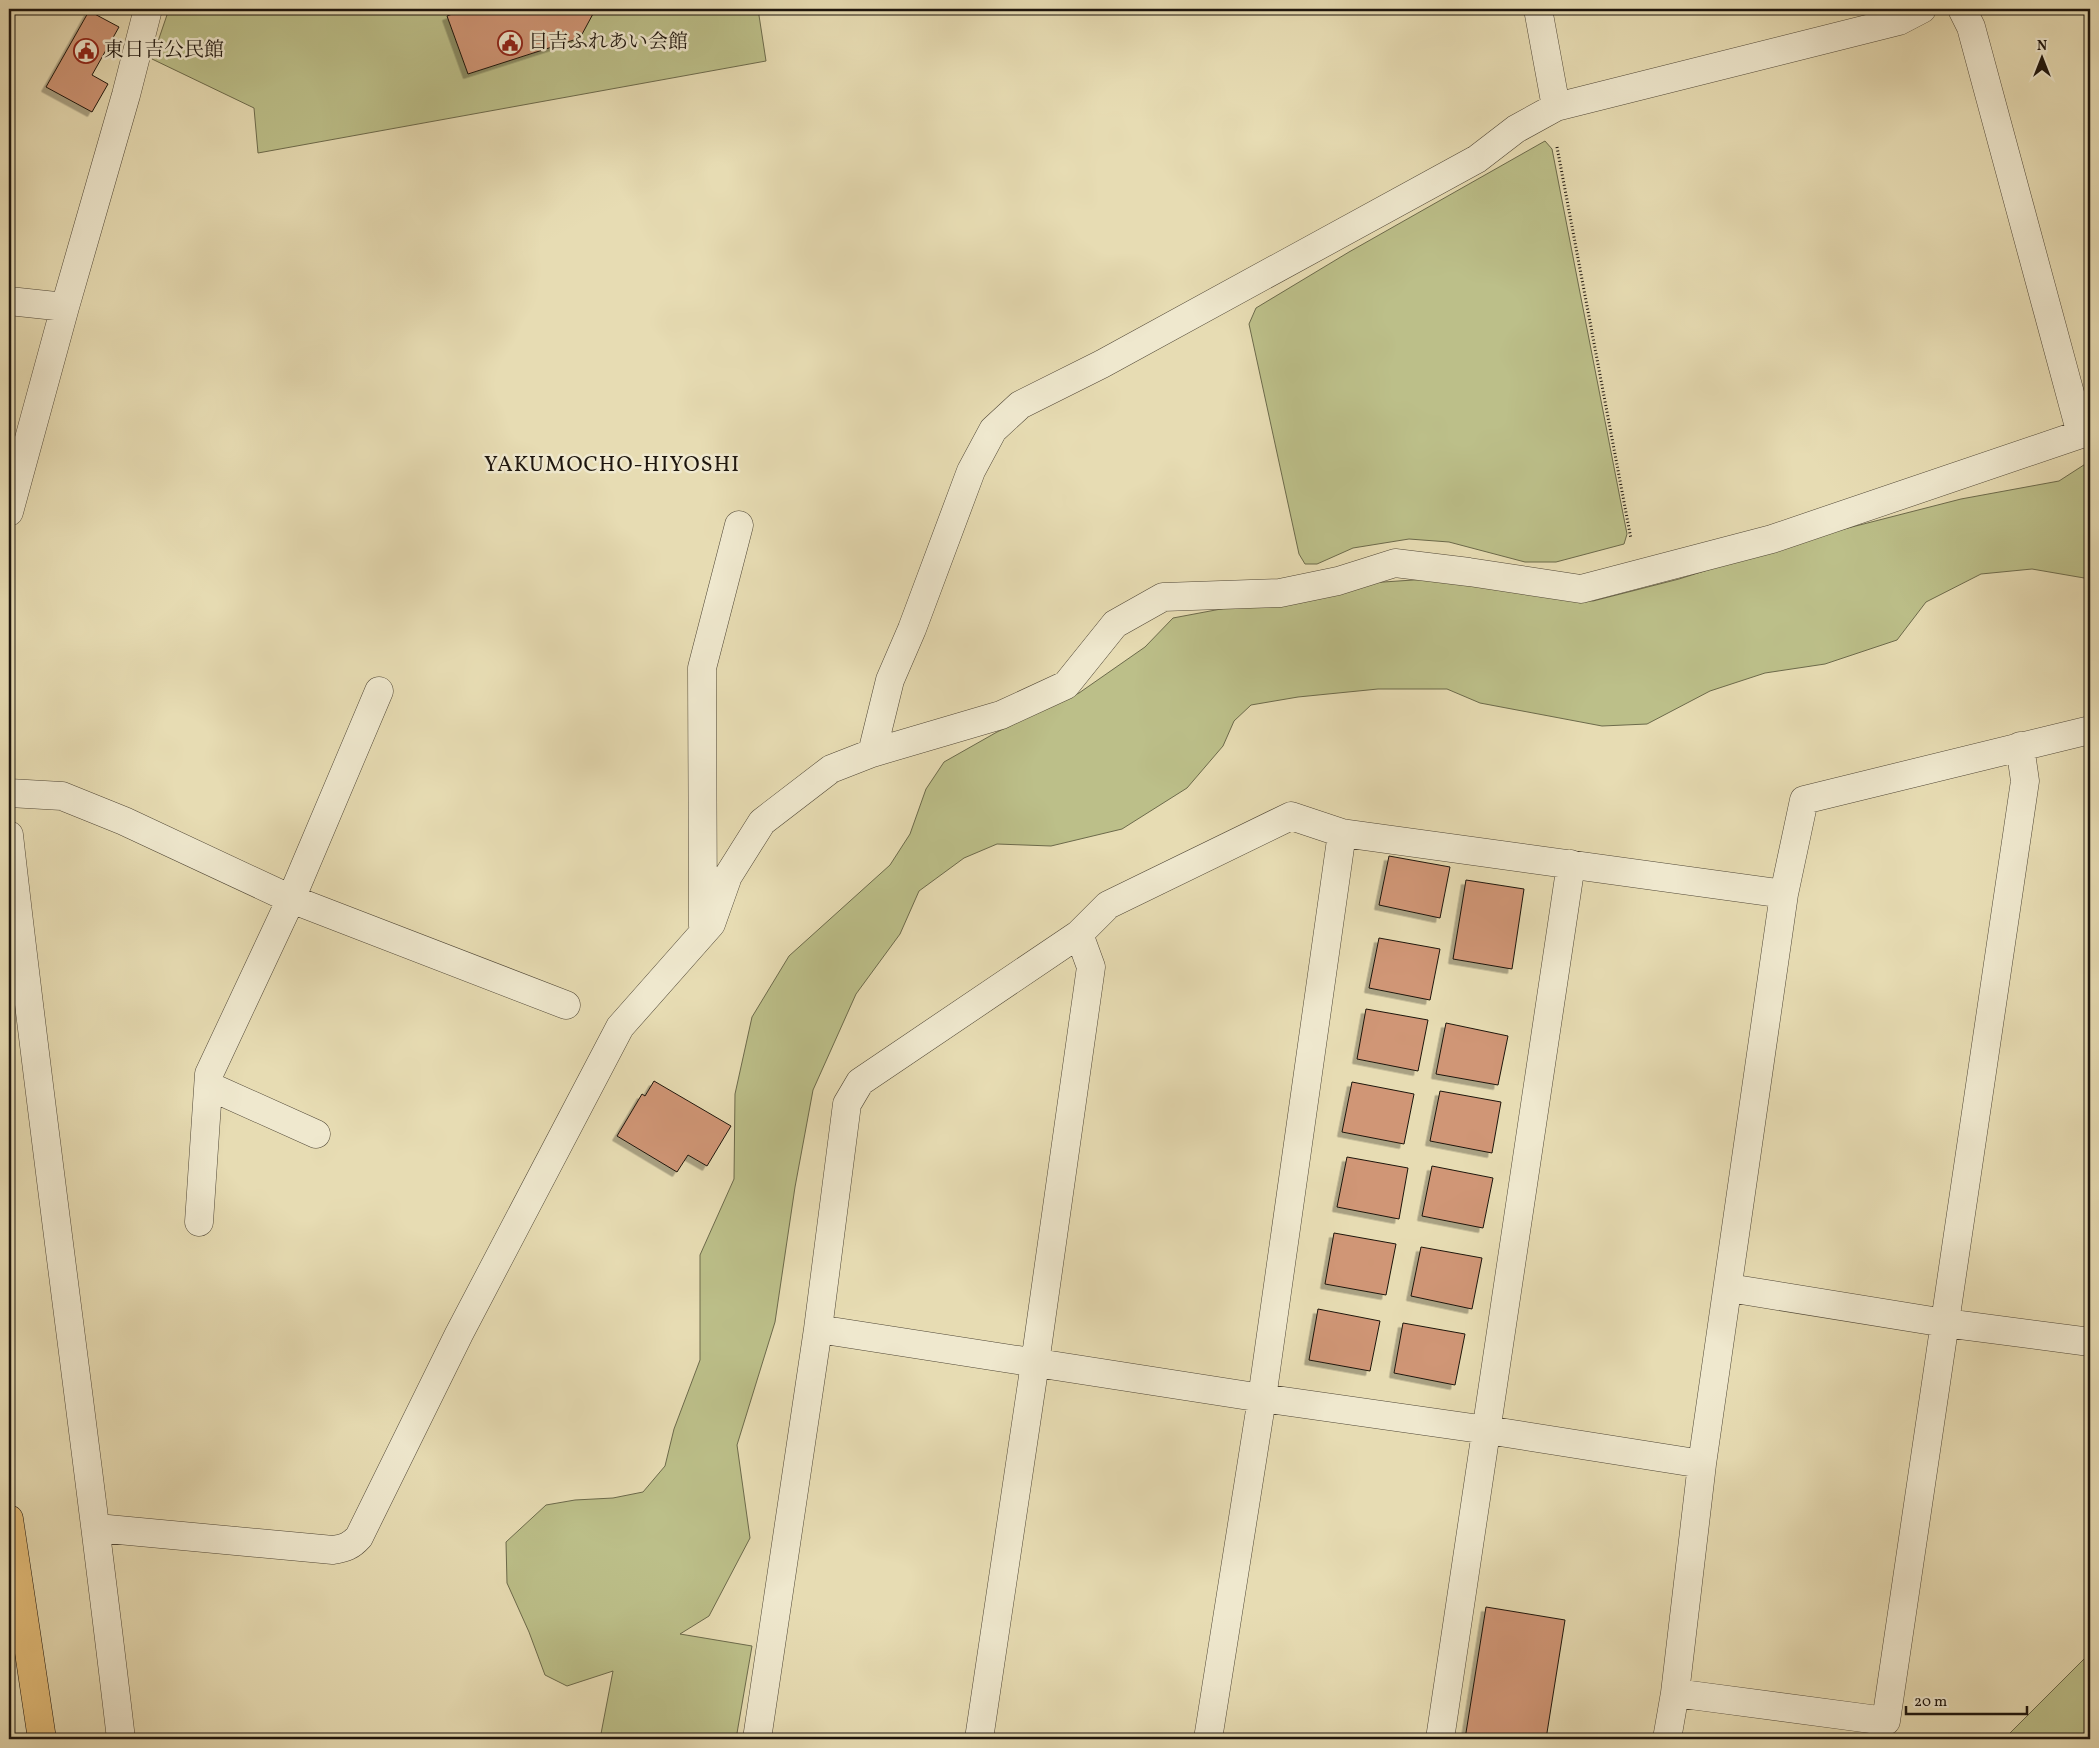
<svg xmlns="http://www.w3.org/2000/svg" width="2099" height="1748" font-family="Vollkorn,'Noto Serif JP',serif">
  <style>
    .green { fill: #bcbf89; stroke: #6c6a4b }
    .building { fill: #d09676; stroke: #1d150d; filter: url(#shadow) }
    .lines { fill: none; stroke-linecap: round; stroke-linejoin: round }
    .minor-casing { stroke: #504736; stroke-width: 29 }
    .highway-casing { stroke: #1d150d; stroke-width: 29 }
    .path { stroke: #1d150d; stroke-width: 3; stroke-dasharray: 1 2.5; stroke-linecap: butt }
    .minor { stroke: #efe8ce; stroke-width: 28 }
    .highway { stroke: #e4be7a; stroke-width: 28 }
    .labels { text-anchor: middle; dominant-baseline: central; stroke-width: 5; stroke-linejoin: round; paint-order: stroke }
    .poi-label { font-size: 20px; fill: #1d150d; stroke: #efe8ce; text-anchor: start }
    .quarter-label { font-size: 22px; letter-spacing: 1px; fill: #1d150d; stroke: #efe8ce }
  </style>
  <defs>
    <filter id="shadow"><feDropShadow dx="-4.5" dy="4.5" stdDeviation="0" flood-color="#0004"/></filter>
  </defs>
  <rect width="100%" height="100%" fill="#e7dcb3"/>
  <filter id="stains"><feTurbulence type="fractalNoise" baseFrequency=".004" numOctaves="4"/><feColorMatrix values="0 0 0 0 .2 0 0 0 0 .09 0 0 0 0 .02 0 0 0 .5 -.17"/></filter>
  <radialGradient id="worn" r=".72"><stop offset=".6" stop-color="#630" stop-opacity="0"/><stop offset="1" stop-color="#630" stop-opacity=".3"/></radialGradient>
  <path class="green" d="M169,9H758L766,61L258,153L254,108L152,59Z
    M1545,141L1552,149L1627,534L1624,544L1556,562H1525L1449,542L1409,539L1353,548L1317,564H1305L1299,554L1249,324L1256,308L1349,252Z
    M2090,461V579L2032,569L1981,574L1926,602L1897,640L1825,664L1765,673L1710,691L1647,724L1602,726L1480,703L1447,689H1378L1298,697L1251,705L1234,721L1223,746L1187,788L1122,829L1051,846L997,844L964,858L919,891L900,934L856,994L813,1090L795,1187L775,1322L737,1445L750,1538L709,1616L680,1634L752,1646L736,1739H600L613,1671L567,1686L545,1675L529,1632L507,1583L506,1542L546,1505L575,1500L613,1498L643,1492L665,1466L674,1429L700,1360V1255L734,1179L735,1094L752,1017L789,956L890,865L910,834L926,789L944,762L997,732L1079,693L1145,647L1173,618L1354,584L1428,579L1542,596L1593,601L1679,579L1809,538L1961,499L2059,481Z
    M2090,1653V1739H2004Z"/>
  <path class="building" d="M465,9H593L594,12L580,38L468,74L447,16Z
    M89,11L119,27L92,75L108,84L92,112L46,87Z
    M1389,856L1450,867L1440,918L1379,905Z
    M1466,880L1524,889L1512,969L1453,959Z
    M1379,938L1440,949L1430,1000L1369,988Z
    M1366,1009L1428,1020L1418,1071L1357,1059Z
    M1446,1023L1508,1036L1498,1085L1436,1074Z
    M654,1081L731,1126L707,1166L688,1155L677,1172L617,1136L642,1094L645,1096Z
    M1352,1082L1414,1094L1404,1144L1342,1132Z
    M1440,1091L1501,1102L1492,1153L1430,1141Z
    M1347,1157L1408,1168L1399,1219L1337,1207Z
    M1432,1166L1493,1178L1483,1228L1422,1216Z
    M1334,1233L1396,1244L1386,1295L1325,1284Z
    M1421,1247L1482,1258L1472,1309L1411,1296Z
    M1318,1309L1380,1321L1370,1371L1309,1360Z
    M1403,1323L1465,1334L1455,1385L1394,1373Z
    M1486,1607L1565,1620L1546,1739H1465Z"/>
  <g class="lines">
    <defs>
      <path id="minor" d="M1538,9L1556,107
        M1962,9L1971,27L2081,434
        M9,301L65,307
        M9,512L65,307L126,95L148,9
        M872,753L890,680L912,629L971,471L993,430L1020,405L1102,364L1477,159L1516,129L1556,107L1899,21L1922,9
        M9,793L62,796L124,821L291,899L566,1005
        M9,835C43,1137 86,1438 121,1739
        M703,926L702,668L739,525
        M209,1086L316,1134
        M199,1222L209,1074L291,899L379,691
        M1729,1288L1945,1323L2090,1342
        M818,1329L1262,1398L1487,1430L1702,1464
        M97,1528L333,1550C345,1548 351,1546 359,1537L459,1334L620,1027L711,924L728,876L762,822L831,769L872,753L1001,715L1066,685L1115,624L1163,597L1280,593L1338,581L1395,563L1469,572L1581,589L1772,539L2090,431
        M1675,1693L1886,1721L2025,781L2020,746
        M757,1739L818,1329L847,1104L860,1082L1079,934L1108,905L1291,816L1342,833L1784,894
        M979,1739L1035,1363L1091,967L1079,934
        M1208,1739L1262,1398L1342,833
        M1440,1739L1571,864
        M1667,1739L1675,1693L1702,1464L1784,894L1804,800L2090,730"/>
      <path id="highway" d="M9,1519L42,1739"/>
    </defs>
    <use href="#minor" class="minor-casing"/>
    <use href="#highway" class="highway-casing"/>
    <path class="path" d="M1557,147L1631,539"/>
    <use href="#minor" class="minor"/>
    <use href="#highway" class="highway"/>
  </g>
  <defs>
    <symbol id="civic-ring" viewBox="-11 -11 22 22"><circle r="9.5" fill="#efe8ce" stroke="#8f2418" stroke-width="1.5"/><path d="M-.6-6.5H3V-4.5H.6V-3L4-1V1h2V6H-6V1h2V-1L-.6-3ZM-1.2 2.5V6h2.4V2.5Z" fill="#8f2418"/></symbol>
  </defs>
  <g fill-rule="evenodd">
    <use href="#civic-ring" x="496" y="29" width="28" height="28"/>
    <use href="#civic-ring" x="72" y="37" width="28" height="28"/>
  </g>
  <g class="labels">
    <g class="poi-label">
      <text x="528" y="43">日吉ふれあい会館</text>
      <text x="104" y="51">東日吉公民館</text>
    </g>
    <g class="quarter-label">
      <text x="612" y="465">YAKUMOCHO-HIYOSHI</text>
    </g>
  </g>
  <rect width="2099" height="1748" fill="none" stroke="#e7dcb3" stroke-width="30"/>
  <rect x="10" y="10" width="2079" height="1728" fill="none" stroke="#1d150d" stroke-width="2.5"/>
  <rect x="15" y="15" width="2069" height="1718" fill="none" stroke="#1d150d"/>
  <g transform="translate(2042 58)" stroke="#efe8ce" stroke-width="4" paint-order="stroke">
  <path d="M0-4L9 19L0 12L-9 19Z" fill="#1d150d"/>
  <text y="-8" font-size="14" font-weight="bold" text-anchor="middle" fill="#1d150d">N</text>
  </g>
  <path d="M1906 1706v8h121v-8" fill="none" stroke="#1d150d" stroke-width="2.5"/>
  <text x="1914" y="1706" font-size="15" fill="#1d150d" stroke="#efe8ce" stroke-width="4" paint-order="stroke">20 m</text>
  <rect width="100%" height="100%" filter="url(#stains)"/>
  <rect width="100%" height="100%" fill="url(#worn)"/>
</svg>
